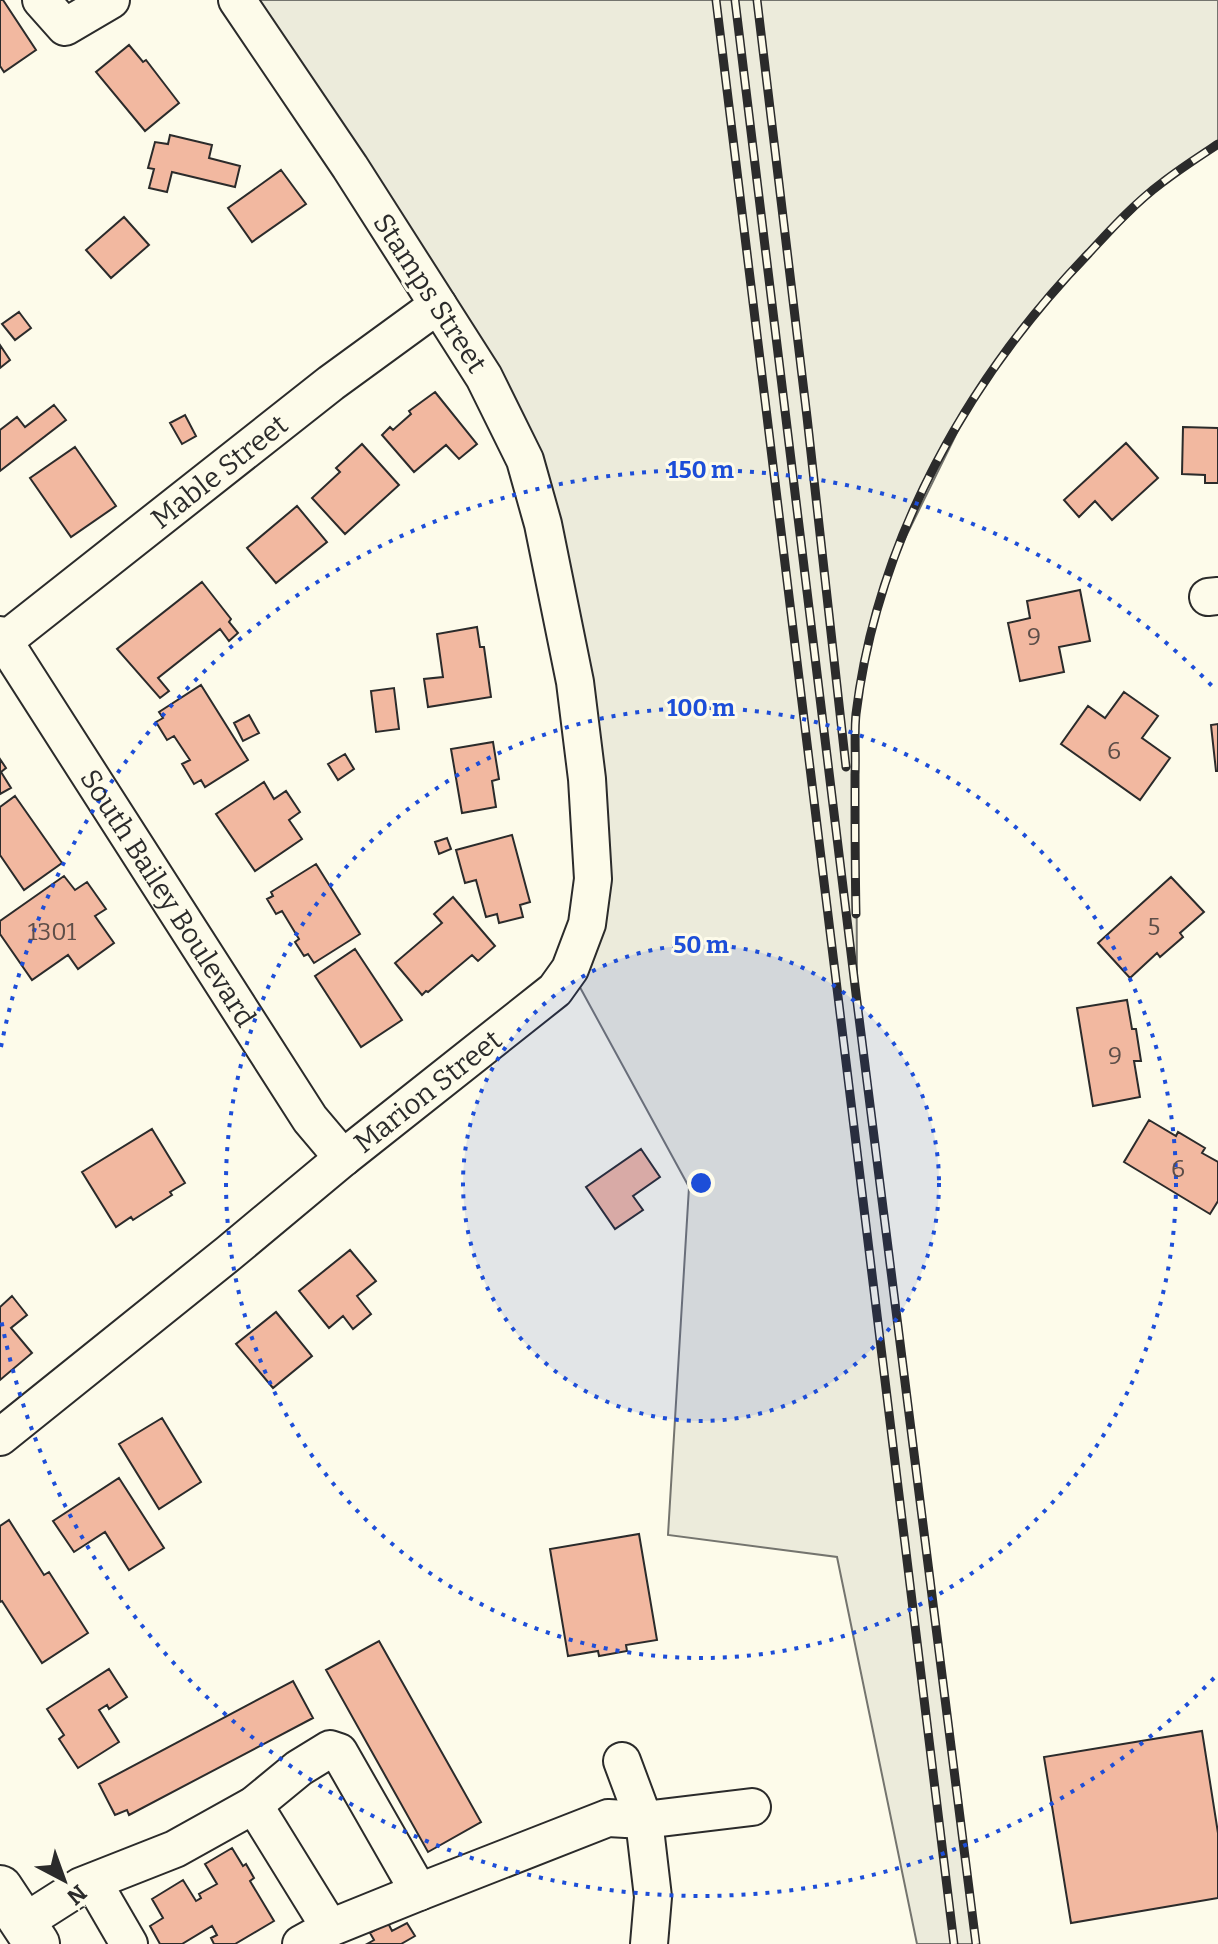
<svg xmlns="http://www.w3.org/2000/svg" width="1218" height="1944" font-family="Bitter,serif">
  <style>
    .green { fill: #ecebdb; stroke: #74746e; stroke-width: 2 }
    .building { fill: #f2b8a0; stroke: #2b2b2b; stroke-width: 2 }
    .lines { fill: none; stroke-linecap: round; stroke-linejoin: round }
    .minor-casing { stroke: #2b2b2b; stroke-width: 40 }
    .major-casing { stroke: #2b2b2b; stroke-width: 48 }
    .minor { stroke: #fdfbea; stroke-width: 36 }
    .major { stroke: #fdfbea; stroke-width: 44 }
    .rail-casing { stroke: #2b2b2b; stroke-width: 9 }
    .rail { stroke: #fdfbea; stroke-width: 6; stroke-dasharray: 18; stroke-linecap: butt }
    .ring { fill: none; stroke: #1d4ed8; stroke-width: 4; stroke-dasharray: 4 8 }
    .labels { text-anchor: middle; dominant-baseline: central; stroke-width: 6; stroke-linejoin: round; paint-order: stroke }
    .number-label { font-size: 24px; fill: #5d4e48 }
    .street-label { font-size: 28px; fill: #2b2b2b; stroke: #fdfbea }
    .centre { fill: #1d4ed8; stroke: #fdfbea; stroke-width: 4 }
    .ring-label { font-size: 24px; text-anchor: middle; font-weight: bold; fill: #1d4ed8; stroke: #fdfbea; stroke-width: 6; stroke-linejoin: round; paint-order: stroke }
  </style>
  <rect width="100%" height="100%" fill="#fdfbea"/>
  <path class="green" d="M238,0H1218V144L1162,183L1059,284L973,400L886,577L868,646L856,717L857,1002L950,1740L974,1944H917L837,1557L668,1535L689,1187L570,969L593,879L525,460Z"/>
  <path class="building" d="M0,0H3L36,50L4,72L0,66Z
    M129,45L143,62L146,60L179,103L145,131L96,72Z
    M170,135L212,145L209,158L240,166L235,187L172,172L167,192L149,188L154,169L148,168L155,142L168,144Z
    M281,170L306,204L252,242L228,208Z
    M124,217L149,245L111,278L86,250Z
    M19,312L31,328L15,340L2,324Z
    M0,345L10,360L0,368Z
    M435,392L477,444L459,459L446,445L414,472L382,435L390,427L393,430L411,414L409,411Z
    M54,405L66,420L0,471V430L17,417L25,427Z
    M185,415L196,436L182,444L170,423Z
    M1183,427L1218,428V483H1205V475L1182,474Z
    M1126,443L1158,478L1112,520L1095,501L1079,517L1064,500Z
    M362,444L399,485L345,534L312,498L340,472L336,468Z
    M75,447L116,506L71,537L30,478Z
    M297,506L327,542L276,583L247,548Z
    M202,582L231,619L229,622L238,633L229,641L220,629L158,678L169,691L160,698L117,649Z
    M1080,590L1090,641L1059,647L1064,672L1020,681L1008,623L1030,618L1027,601Z
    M477,627L480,647H484L491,697L428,707L424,679L443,677L437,634Z
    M201,685L248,760L205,787L201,780L194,784L182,764L190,760L174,736L167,740L156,722L163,718L159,712Z
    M394,688L399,729L376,732L371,691Z
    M1124,692L1158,716L1142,738L1170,758L1140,800L1061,744L1088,706L1105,718Z
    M249,715L259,733L243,741L234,723Z
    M1218,724V771H1216L1211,725Z
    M493,742L499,779L492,781L496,807L462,813L451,749Z
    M345,754L354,769L338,780L328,764Z
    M0,759L6,768L1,772L11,788L0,794Z
    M264,782L274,799L286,791L300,812L289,820L302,839L255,871L216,814Z
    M15,796L62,863L24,890L0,855V807Z
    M512,835L530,902L520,905L523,917L499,923L497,914L486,917L476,880L465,883L456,850Z
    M447,838L451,849L439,854L435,842Z
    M316,864L360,934L314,963L308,954L304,956L295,942L299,939L282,911L276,914L267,899L273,896L271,892Z
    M64,876L75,890L87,882L106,909L95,916L114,943L78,969L68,955L32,980L0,934V921Z
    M1171,877L1204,912L1180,933L1183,937L1160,957L1157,953L1130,978L1098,943Z
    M453,897L495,946L478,961L472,955L428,992L426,991L422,995L395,963L442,923L434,914Z
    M355,949L402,1020L361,1047L315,976Z
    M1127,1000L1132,1029H1136L1141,1061H1134L1140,1097L1093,1106L1077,1008Z
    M1149,1120L1176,1136L1178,1132L1205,1148L1202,1153L1218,1162V1201L1210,1214L1124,1162Z
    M152,1129L185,1183L170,1192L172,1195L133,1220L131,1217L116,1227L82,1172Z
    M641,1149L660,1177L633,1196L643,1210L615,1229L586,1187Z
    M350,1250L376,1281L357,1296L371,1314L353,1329L343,1316L329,1328L299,1291Z
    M12,1296L27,1315L11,1328L32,1353L0,1380V1307Z
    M276,1312L312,1356L273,1388L236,1344Z
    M162,1418L201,1482L159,1509L119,1444Z
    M119,1478L164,1548L129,1570L105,1532L74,1552L53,1521Z
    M9,1520L44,1575L49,1572L88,1633L42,1663L2,1601L0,1602V1526Z
    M639,1534L657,1640L626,1645L627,1651L599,1656L598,1651L568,1656L550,1549Z
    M379,1641L481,1822L428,1852L326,1670Z
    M109,1669L127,1697L109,1709L107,1705L99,1710L119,1742L78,1768L59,1739L64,1735L47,1709Z
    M293,1681L313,1718L129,1815L127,1810L115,1815L99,1784Z
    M1202,1731L1218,1833V1898L1071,1923L1044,1757Z
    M232,1848L243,1866L246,1864L254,1878L250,1881L274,1921L235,1944H214L211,1938L217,1935L212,1926L182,1944H160L150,1926L163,1918L152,1899L183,1880L196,1901L201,1898L199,1894L217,1884L205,1864Z
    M388,1923L392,1931L407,1923L415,1936L401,1944H367L374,1940L370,1933Z"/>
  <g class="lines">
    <defs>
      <g id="minor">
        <path d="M41,0L65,27L111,0"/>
        <path d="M1208,597L1218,596"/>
        <path id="s1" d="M0,635L310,1119L343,1158"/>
        <path id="s2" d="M4,641L331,383L438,305"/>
        <path id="s3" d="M0,1437L229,1253L343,1158L555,990L570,969L587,924L593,879L587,779L575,682L543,524L525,460L484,377L350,167L237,0"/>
        <path d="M622,1761L644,1820L653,1897L649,1944"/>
        <path d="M254,1805L330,1928"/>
        <path d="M93,1882L129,1944"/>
        <path d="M23,1923L81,1886L175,1849L254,1805L299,1768L330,1749L339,1752L419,1892"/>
        <path d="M301,1944L330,1928L419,1892L608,1818L644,1820L752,1807"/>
      </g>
      <path id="major" d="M0,1888L37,1944"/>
    </defs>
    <use href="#minor" class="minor-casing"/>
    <use href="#major" class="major-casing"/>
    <use href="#minor" class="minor"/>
    <use href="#major" class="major"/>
    <defs>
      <path id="rail" d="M716,0L954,1944
        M735,0L857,1002L976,1944
        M757,0L807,417L846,767
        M856,914C855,868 855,821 855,775C856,755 854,734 856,714C877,540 968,378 1089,253C1112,228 1136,202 1163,182C1181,168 1200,156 1218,144"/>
    </defs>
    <use href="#rail" class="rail-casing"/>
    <use href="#rail" class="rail"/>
  </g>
  <circle cx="701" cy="1183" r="238" fill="#1d4ed8" fill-opacity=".12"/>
  <g class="ring">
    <circle cx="701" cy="1183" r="238"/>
    <circle cx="701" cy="1183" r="475"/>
    <path d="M1214 1678A713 713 0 0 1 1 1319M1 1047A713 713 0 0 1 1214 688"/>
  </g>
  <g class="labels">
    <g class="number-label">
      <text x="1034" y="637">9</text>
      <text x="1114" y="751">6</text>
      <text x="1154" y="927">5</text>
      <text x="52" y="932">1301</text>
      <text x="1115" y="1056">9</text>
      <text x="1178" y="1169">6</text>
    </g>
    <g class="street-label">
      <text transform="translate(430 293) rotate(57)">Stamps Street</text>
      <text stroke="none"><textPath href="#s2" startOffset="274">Mable Street</textPath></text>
      <text stroke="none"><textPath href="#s1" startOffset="312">South Bailey Boulevard</textPath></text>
      <text stroke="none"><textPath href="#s3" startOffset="550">Marion Street</textPath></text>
    </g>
  </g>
  <circle cx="701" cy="1183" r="12" class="centre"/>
  <g class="ring-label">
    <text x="701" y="478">150 m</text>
    <text x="701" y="716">100 m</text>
    <text x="701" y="953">50 m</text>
  </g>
  <g transform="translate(64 1880) rotate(139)" stroke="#fdfbea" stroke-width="6" paint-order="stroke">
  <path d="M0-6L14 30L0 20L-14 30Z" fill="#2b2b2b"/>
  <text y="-12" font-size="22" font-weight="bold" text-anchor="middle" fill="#2b2b2b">N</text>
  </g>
</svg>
